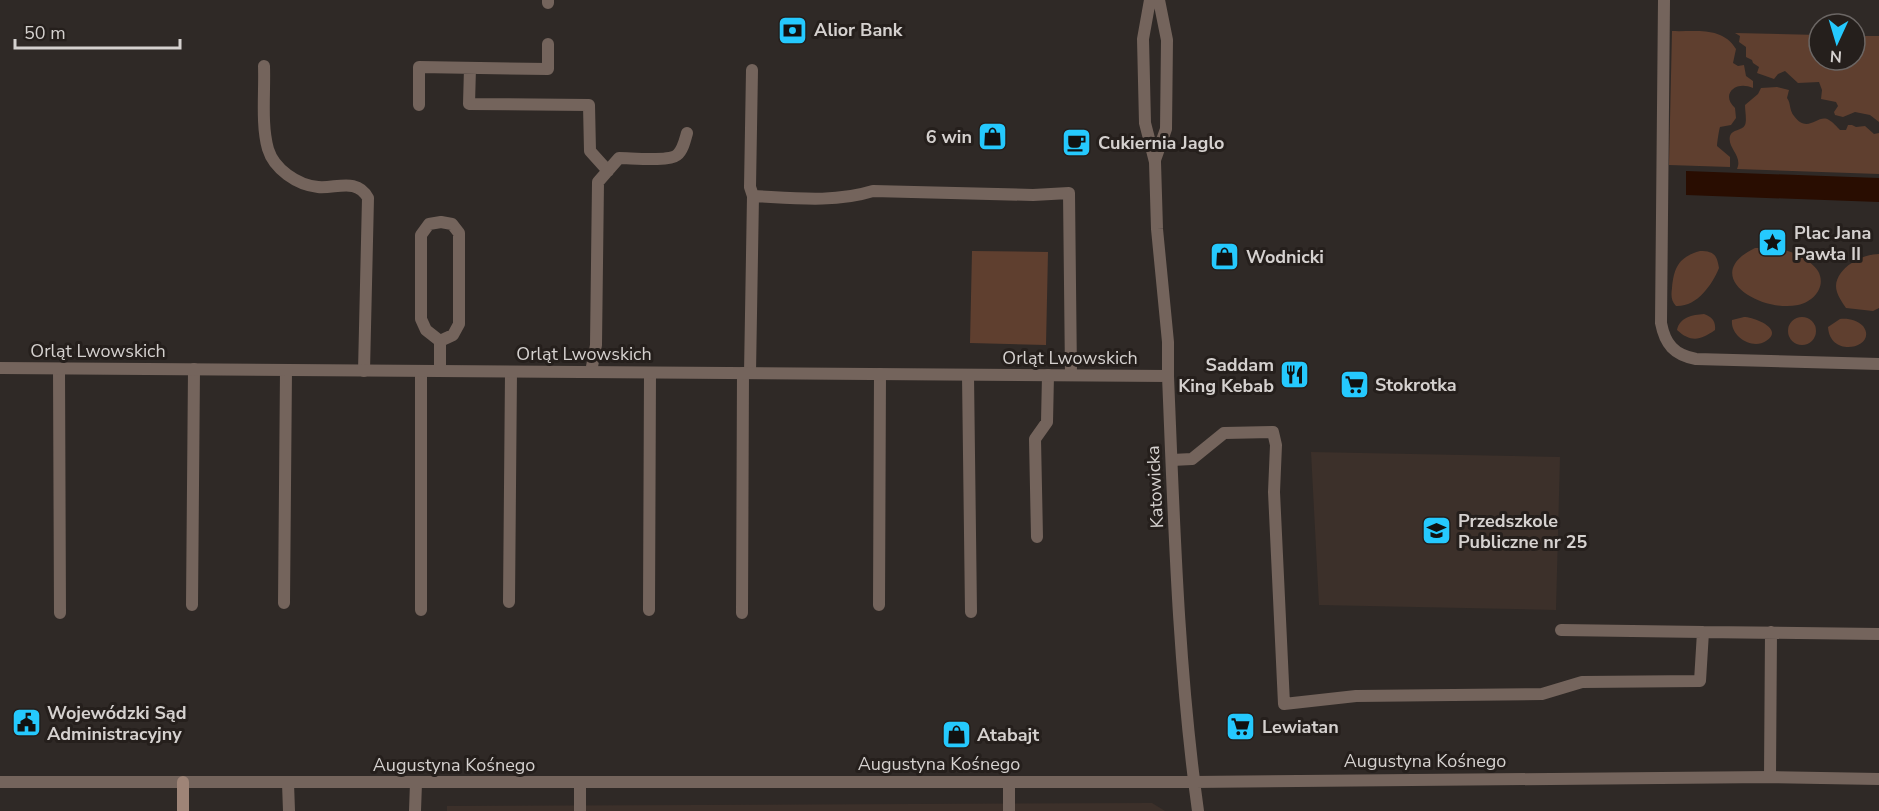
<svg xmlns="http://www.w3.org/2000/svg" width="1879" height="811" font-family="'Nunito Sans',sans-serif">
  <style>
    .built { fill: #3c302a }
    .green { fill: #5f3f2f }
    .water { fill: #290d01 }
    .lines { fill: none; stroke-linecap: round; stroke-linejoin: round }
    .lane { stroke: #74645c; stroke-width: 12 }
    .street { stroke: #74645c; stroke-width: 12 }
    .secondary { stroke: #9e8477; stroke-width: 12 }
    .labels { text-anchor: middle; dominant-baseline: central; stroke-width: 6; stroke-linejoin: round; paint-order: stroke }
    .poi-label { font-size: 18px; font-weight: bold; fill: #d5d1cf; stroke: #251f1c; text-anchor: start }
    .street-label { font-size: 18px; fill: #d5d1cf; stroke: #251f1c }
  </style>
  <rect width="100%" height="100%" fill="#2f2926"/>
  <path class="built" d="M1311,452L1560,457L1556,610L1319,605Z
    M1152,803L1165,811H447V806Z"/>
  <path class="green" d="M1672,31C1696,32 1722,26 1736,49L1733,63L1738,66L1744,65L1746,76L1753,81V88C1736,80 1720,94 1735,108L1736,118L1731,125L1720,127C1719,130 1717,143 1717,146L1730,157V167L1669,165Z
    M1735,33L1819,35V60H1855V36H1879V122L1870,115L1855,112L1843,117L1835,115L1834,112L1838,106L1836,102L1821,99L1822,90L1819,82L1798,83L1785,71L1778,74L1774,79L1757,73L1759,67L1753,63L1752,60L1746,57V47L1739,42L1740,36Z
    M1777,87L1789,90L1787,98C1791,103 1789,110 1794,116C1808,135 1818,113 1829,120C1833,122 1837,127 1840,130H1846L1848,125H1852L1856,127L1865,126L1874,134L1879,133V174L1737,169C1743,156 1727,148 1730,136C1732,129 1742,131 1745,125C1747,120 1745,111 1745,105L1758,94L1761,88Z
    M1755,248C1769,248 1783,248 1796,254C1803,258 1814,264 1818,271C1827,287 1813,302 1798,305C1759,313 1699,275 1755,248Z
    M972,251L1048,252L1046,345L970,343Z
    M1700,251C1714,251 1717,255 1719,268C1712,285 1697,307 1676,306C1671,301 1671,295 1672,288C1674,267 1679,257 1700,251Z
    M1879,254V308L1873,311L1846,308C1842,302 1836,294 1836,286C1837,267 1863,254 1879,254Z
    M1704,314C1712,317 1716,321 1715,330C1701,340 1691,343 1677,330C1680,317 1692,315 1704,314Z
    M1744,317C1754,317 1785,329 1766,341C1753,350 1730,337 1732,320Z
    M1788 331a14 14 0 1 1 28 0a14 14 0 1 1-28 0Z
    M1840,319C1848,318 1857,320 1863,326C1879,347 1830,360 1828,327Z"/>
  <path class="water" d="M1686,171L1879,178V202L1686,195Z"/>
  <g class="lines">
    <path class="lane" d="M548,3V0
      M264,66C265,92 261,124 268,149C274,169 297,185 318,187C335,189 357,177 368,198L364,371
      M470,68L469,104L589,105L590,151L608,171
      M752,70L750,187L753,196
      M419,105V67L548,69V44
      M59,369L60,613
      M440,371V341L426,330L421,319V235L429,224L441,222L452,224L459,233V324L453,335L440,341
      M591,372L596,345L598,182L619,158C632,158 668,162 677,155C683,150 685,140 687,133
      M750,373L753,196C793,198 834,203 873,191L1033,195L1069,193L1071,375
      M968,375L971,612
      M1172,460L1192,459L1224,433L1273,432L1276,445L1274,492L1284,704L1356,696L1542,694L1582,682L1700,681L1703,632L1879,634
      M1037,537L1035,439L1047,422L1048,375
      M509,602L511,372
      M284,603L286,370
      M192,605L194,369
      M879,605L880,374
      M421,610V371
      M649,610L650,373
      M742,613L743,373
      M1561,630L1703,632
      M1770,777L1771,632
      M1009,782V811
      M288,783L289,811
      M580,783V811
      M415,811L416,783"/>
    <path class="street" d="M1150,0L1143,39L1145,123L1155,162L1157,229L1168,342V376C1174,521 1178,667 1198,811
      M1664,0L1661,323C1665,344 1674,355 1696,359L1879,364
      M1155,160L1166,129L1167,40L1159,0
      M0,368L1168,376
      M0,782H1194L1770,777L1879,779"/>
    <path class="secondary" d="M183,782V811"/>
  </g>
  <defs>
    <symbol id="bank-square" viewBox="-11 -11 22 22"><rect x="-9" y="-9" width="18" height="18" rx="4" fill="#25c9fe" stroke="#251f1c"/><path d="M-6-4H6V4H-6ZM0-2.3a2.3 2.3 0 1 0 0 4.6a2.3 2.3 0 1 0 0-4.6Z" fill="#111"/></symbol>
    <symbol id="shop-square" viewBox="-11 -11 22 22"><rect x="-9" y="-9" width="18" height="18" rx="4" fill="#25c9fe" stroke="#251f1c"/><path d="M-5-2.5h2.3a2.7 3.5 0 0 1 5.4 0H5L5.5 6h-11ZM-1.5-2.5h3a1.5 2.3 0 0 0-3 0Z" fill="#111"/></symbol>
    <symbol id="cafe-square" viewBox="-11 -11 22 22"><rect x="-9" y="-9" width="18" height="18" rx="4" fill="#25c9fe" stroke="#251f1c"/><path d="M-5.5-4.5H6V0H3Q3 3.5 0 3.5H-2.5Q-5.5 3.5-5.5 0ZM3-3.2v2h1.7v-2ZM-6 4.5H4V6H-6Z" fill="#111"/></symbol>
    <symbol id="sight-square" viewBox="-11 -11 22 22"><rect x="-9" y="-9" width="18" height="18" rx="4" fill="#25c9fe" stroke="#251f1c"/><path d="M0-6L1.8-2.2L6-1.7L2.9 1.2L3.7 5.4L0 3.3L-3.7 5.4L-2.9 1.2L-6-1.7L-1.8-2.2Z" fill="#111"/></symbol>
    <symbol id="restaurant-square" viewBox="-11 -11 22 22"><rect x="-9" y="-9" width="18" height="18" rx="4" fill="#25c9fe" stroke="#251f1c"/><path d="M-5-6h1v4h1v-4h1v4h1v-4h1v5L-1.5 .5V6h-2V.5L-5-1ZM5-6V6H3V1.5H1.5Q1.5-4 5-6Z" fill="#111"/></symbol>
    <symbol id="supermarket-square" viewBox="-11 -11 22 22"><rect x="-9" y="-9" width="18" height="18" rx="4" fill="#25c9fe" stroke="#251f1c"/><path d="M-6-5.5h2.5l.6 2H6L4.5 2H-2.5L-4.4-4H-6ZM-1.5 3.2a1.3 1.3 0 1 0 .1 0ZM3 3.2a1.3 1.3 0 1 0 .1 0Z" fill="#111"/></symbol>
    <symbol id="school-square" viewBox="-11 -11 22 22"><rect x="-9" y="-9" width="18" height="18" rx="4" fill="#25c9fe" stroke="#251f1c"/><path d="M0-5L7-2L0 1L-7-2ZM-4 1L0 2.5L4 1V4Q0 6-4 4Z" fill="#111"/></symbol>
    <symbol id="civic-square" viewBox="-11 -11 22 22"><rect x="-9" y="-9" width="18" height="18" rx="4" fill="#25c9fe" stroke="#251f1c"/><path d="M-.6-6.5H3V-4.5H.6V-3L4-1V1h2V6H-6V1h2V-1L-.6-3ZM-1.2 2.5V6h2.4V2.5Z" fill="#111"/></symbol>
  </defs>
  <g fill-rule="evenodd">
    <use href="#bank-square" x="776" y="14" width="33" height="33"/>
    <use href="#shop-square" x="976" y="120" width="33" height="33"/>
    <use href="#cafe-square" x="1060" y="126" width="33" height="33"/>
    <use href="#sight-square" x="1756" y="226" width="33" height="33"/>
    <use href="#shop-square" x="1208" y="240" width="33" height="33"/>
    <use href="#restaurant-square" x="1278" y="358" width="33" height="33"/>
    <use href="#supermarket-square" x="1338" y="368" width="33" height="33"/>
    <use href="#school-square" x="1420" y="514" width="33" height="33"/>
    <use href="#civic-square" x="10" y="706" width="33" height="33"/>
    <use href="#supermarket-square" x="1224" y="710" width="33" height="33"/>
    <use href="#shop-square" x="940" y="718" width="33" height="33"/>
  </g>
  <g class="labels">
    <g class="poi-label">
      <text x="814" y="30">Alior Bank</text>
      <text x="972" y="137" text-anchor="end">6 win</text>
      <text x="1098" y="143">Cukiernia Jaglo</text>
      <text x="1794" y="233">Plac Jana<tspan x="1794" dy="21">Pawła II</tspan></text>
      <text x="1246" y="257">Wodnicki</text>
      <text x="1274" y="365" text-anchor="end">Saddam<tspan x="1274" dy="21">King Kebab</tspan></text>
      <text x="1375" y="385">Stokrotka</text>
      <text x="1458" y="521">Przedszkole<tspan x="1458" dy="21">Publiczne nr 25</tspan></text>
      <text x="47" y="713">Wojewódzki Sąd<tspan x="47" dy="21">Administracyjny</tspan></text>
      <text x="1262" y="727">Lewiatan</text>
      <text x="977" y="735">Atabajt</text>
    </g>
    <g class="street-label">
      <text x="98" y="351">Orląt Lwowskich</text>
      <text x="584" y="354">Orląt Lwowskich</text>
      <text x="1070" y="358">Orląt Lwowskich</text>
      <text transform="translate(1155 487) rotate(-93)">Katowicka</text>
      <text x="1425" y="761">Augustyna Kośnego</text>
      <text x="939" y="764">Augustyna Kośnego</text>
      <text x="454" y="765">Augustyna Kośnego</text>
    </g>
  </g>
  <g transform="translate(1837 42) rotate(184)"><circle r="28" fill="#251f1c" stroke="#6b6664" stroke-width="1.5"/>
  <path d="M0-4.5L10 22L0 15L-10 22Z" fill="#25c9fe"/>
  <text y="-9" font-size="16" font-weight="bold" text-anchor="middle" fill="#d5d1cf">N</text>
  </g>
  <path d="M15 39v9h165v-9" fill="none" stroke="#d5d1cf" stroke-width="3"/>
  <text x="24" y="39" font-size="18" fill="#d5d1cf" stroke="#251f1c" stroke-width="4.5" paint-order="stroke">50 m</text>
</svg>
